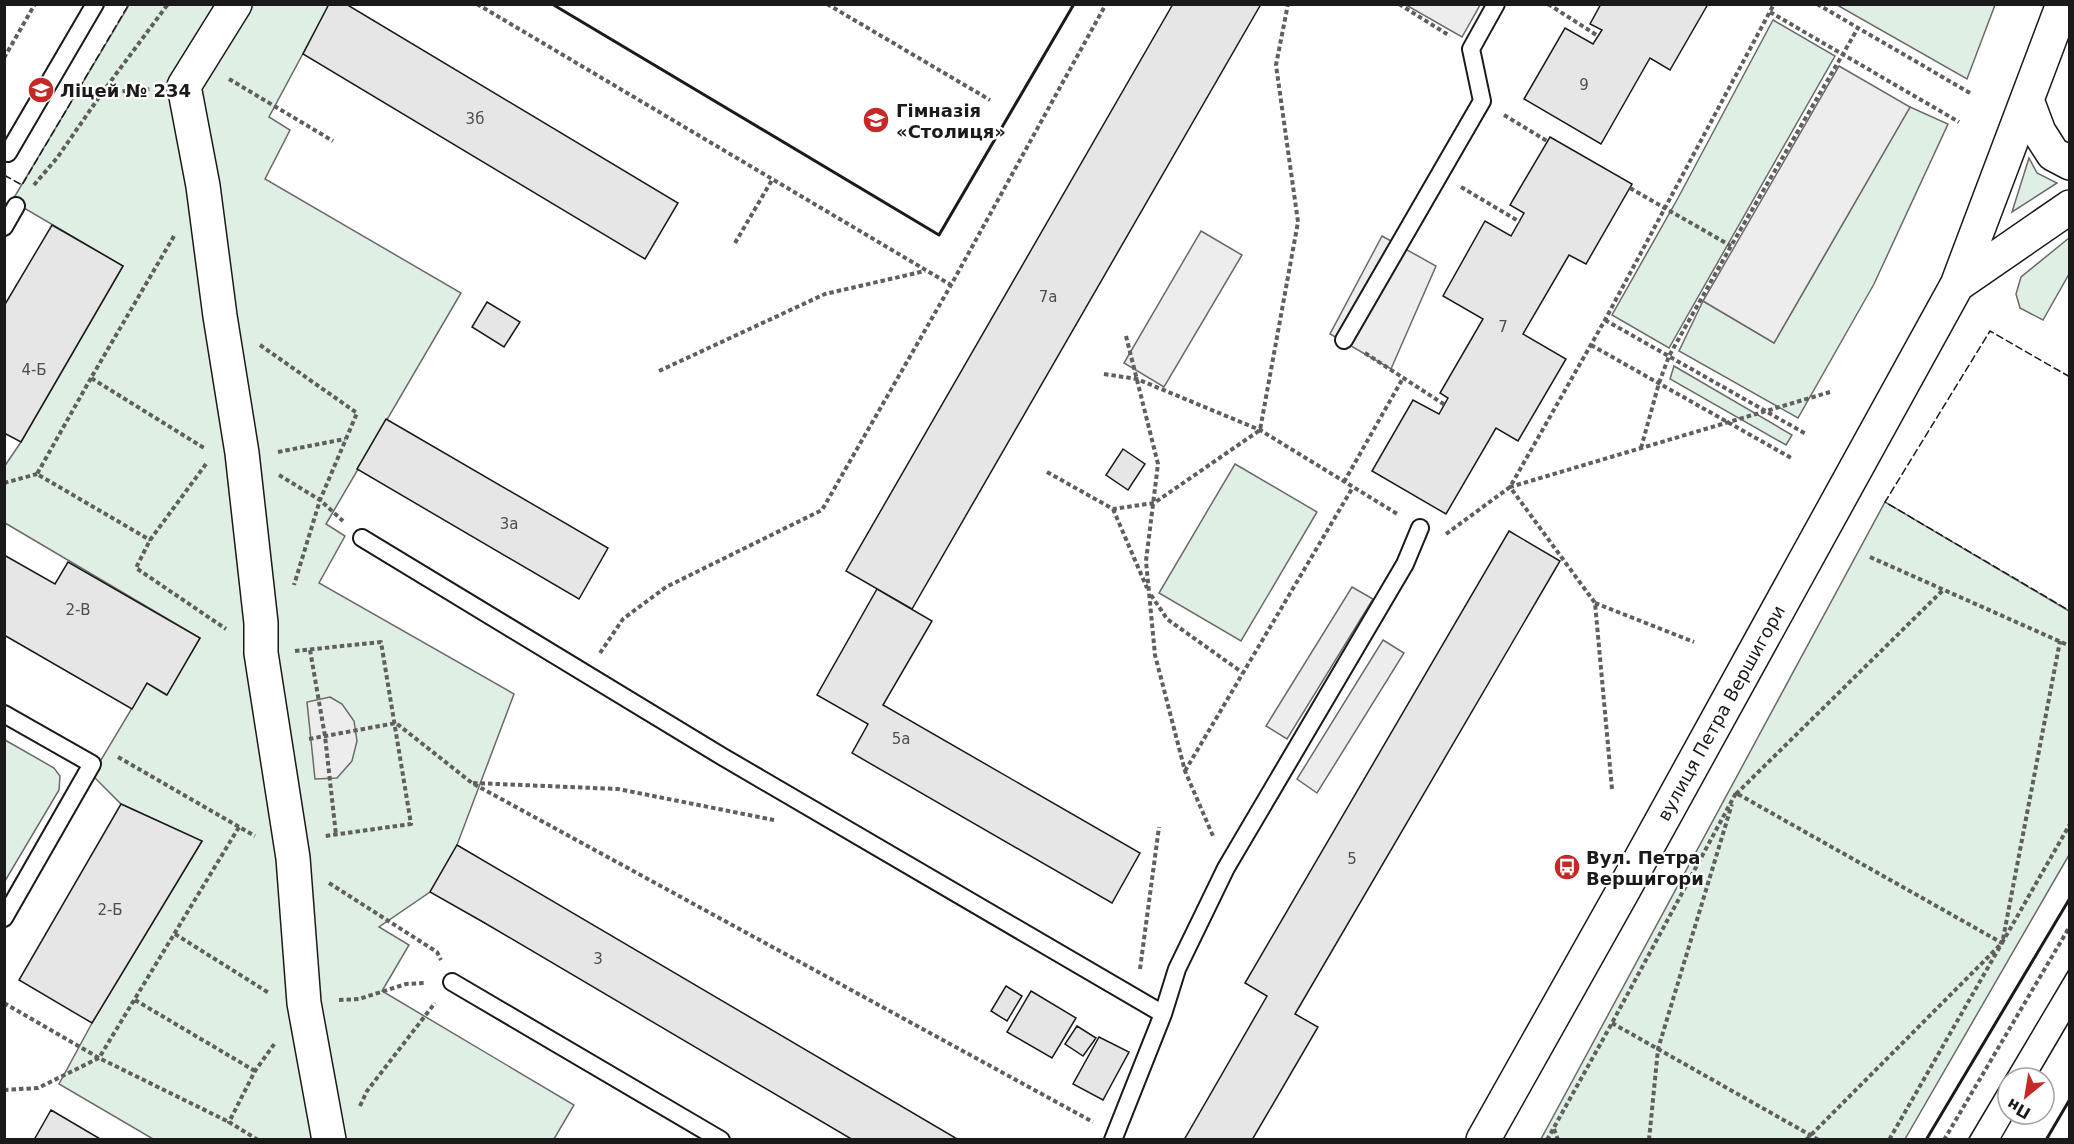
<svg xmlns="http://www.w3.org/2000/svg" width="2074" height="1144" font-family="'DejaVu Sans',sans-serif">
  <style>
    .green { fill: #e0efe3; stroke: #6a6a6a; stroke-width: 1.5 }
    .parking { fill: #ededed; stroke: #6a6a6a; stroke-width: 1.5 }
    .building { fill: #e6e6e6; stroke: #1a1a1a; stroke-width: 1.5 }
    .lines { fill: none; stroke-linecap: round; stroke-linejoin: round }
    .lane-casing { stroke: #1a1a1a; stroke-width: 20 }
    .street-casing { stroke: #1a1a1a; stroke-width: 36 }
    .secondary-casing { stroke: #1a1a1a; stroke-width: 36 }
    .path { stroke: #5f5f5f; stroke-width: 4; stroke-dasharray: 4.5 3; stroke-linecap: butt }
    .lane { stroke: #fff; stroke-width: 16 }
    .street { stroke: #fff; stroke-width: 33 }
    .secondary { stroke: #fff; stroke-width: 33 }
    .tram { stroke: #1a1a1a; stroke-width: 1.5 }
    .fence { stroke: #1a1a1a; stroke-width: 1.5; stroke-dasharray: 8 3; stroke-linecap: butt }
    .wall { stroke: #1a1a1a; stroke-width: 3 }
    .labels { text-anchor: middle; dominant-baseline: central; stroke-width: 4.5; stroke-linejoin: round; paint-order: stroke }
    .number-label { font-size: 15px; fill: #4d4d4d }
    .poi-label { font-size: 18px; font-weight: bold; fill: #1a1a1a; stroke: #fff; text-anchor: start }
    .street-label { font-size: 18px; fill: #1a1a1a; stroke: #fff }
  </style>
  <rect width="100%" height="100%" fill="#fff"/>
  <path class="green" d="M129,5H329L269,117L290,130L265,179L461,293L326,524L345,536L319,583L514,694L457,845L430,892L379,927L409,945L382,991L574,1105L554,1139H153L59,1084L92,1023L202,841L121,804L92,775L147,683L166,695L200,638L5,523L4,467L21,442L123,266L12,201Z
    M1837,5H1995L1967,79Z
    M1773,20L1835,56L1669,348L1612,315L1678,198Z
    M1910,107L1948,124L1874,284L1798,418L1679,351L1703,301L1774,343Z
    M2029,158L2037,173L2057,183L2012,212Z
    M2069,238V274L2043,320L2020,308L2016,294L2021,277Z
    M1674,366L1792,435L1786,445L1670,379Z
    M1235,464L1317,512L1241,641L1159,593Z
    M1885,502L2069,611V855L1905,1139H1541Z
    M5,740L54,768L60,776L59,790L5,881Z"/>
  <path class="parking" d="M1406,5L1480,4V5L1462,37Z
    M1839,66L1910,107L1774,343L1703,301Z
    M1201,231L1242,255L1164,387L1124,363Z
    M1382,236L1436,266L1391,369L1330,334Z
    M1352,587L1373,599L1287,739L1266,726Z
    M1383,640L1404,653L1317,793L1297,779Z
    M330,697L342,704L354,721L357,741L352,761L337,778L315,779L307,702Z"/>
  <path class="building" d="M329,4H346L678,203L645,259L303,54Z
    M1173,4H1261L912,609L846,571Z
    M1601,4H1708L1670,70L1650,58L1601,144L1524,99L1565,28L1593,44L1602,30L1590,24Z
    M1550,137L1632,184L1586,264L1569,255L1523,334L1566,359L1518,441L1496,428L1446,514L1372,471L1413,400L1439,414L1448,398L1440,393L1483,319L1443,296L1485,221L1511,236L1524,213L1510,205Z
    M52,225L123,266L21,442L4,433V306Z
    M487,302L520,322L504,347L472,327Z
    M386,419L608,548L579,599L357,469Z
    M1123,449L1145,464L1128,490L1106,475Z
    M1509,531L1560,561L1295,1014L1318,1027L1252,1140H1184L1267,996L1245,983Z
    M4,555L55,584L68,562L200,638L167,695L147,683L132,709L4,635Z
    M877,589L932,621L883,705L1140,853L1112,903L852,753L868,724L817,695Z
    M121,804L202,841L92,1023L19,980Z
    M457,845L959,1140H853L483,922L430,892Z
    M1006,986L1022,996L1007,1021L991,1011Z
    M1031,991L1076,1018L1052,1058L1007,1032Z
    M1077,1026L1096,1038L1083,1056L1065,1044Z
    M1099,1037L1129,1052L1103,1100L1073,1084Z
    M51,1110L102,1140H34Z"/>
  <g class="lines">
    <defs>
      <path id="lane" d="M8,153L95,4
        M4,227L16,206
        M1344,340L1482,101L1471,49L1496,4
        M362,538L723,757L1163,1014
        M4,714L92,764L4,918
        M452,982L721,1140
        M1113,1140L1163,1014L1177,969L1226,868L1405,564L1420,528"/>
      <path id="street" d="M235,4L184,86L203,186L220,316L242,453L261,623V653L293,858L304,1003L329,1140"/>
      <path id="secondary" d="M2027,100L2039,132L2053,154L2070,163
        M1957,285L2070,207
        M1483,1140L1623,891L1957,285L2063,4"/>
    </defs>
    <use href="#lane" class="lane-casing"/>
    <use href="#street" class="street-casing"/>
    <use href="#secondary" class="secondary-casing"/>
    <path class="path" d="M477,4L951,285
      M827,4L990,100
      M1399,4L1450,36
      M1548,4L1598,36
      M1817,4L1970,93
      M1770,12L1959,122
      M4,58L35,4
      M229,79L333,141
      M102,93L168,4
      M1504,115L1547,141
      M34,185L57,158L102,93L151,89
      M1461,187L1520,222
      M1630,188L1731,246
      M174,236L91,378L204,448
      M735,243L772,180
      M1605,320L1806,434
      M1126,336L1158,464L1146,561L1155,655L1185,771L1213,836
      M260,345L357,413L320,500L294,585
      M1591,345L1793,459
      M1365,353L1445,405
      M659,371L825,294L925,271
      M1104,374L1137,379L1260,430L1399,515
      M91,378L37,474L150,540
      M1641,448L1659,383L1669,356L1731,246L1858,28
      M278,452L345,439
      M206,464L150,540L136,568L226,629
      M1047,472L1113,509L1154,503L1260,430L1298,222L1276,65L1288,4
      M279,475L320,500L343,521
      M1344,482L1403,378
      M4,483L37,474
      M1113,509L1147,588
      M1446,534L1510,487L1605,320L1774,4
      M1870,557L2070,646
      M1151,595L1167,619L1243,673
      M1595,603L1694,642
      M310,650L325,736L336,835
      M295,651L381,642L411,824L325,836
      M600,653L623,619L666,587L822,510L951,285L1106,4
      M309,739L396,723L472,783L1093,1122
      M118,757L255,836
      M1185,771L1353,487
      M473,783L618,789L774,820
      M1612,789L1595,603L1510,487L1830,392
      M1736,794L1943,590
      M329,883L437,952L441,960
      M175,934L269,993
      M2003,939L2060,641
      M1140,969L1159,827
      M135,1000L255,1071
      M339,1000L359,999L406,984L425,983
      M4,1003L99,1058L229,1122
      M1612,1023L1819,1140
      M4,1090L38,1088L99,1058L239,827
      M360,1106L367,1091L435,1003
      M1554,1129L1558,1140
      M258,1140L229,1122L255,1071L275,1043
      M1547,1140L1612,1023L1736,793L2002,943L1889,1140
      M1649,1140L1658,1049L1732,804
      M1806,1140L2002,943L2070,824
      M1944,1140L2070,926"/>
    <use href="#lane" class="lane"/>
    <use href="#street" class="street"/>
    <use href="#secondary" class="secondary"/>
    <path class="tram" d="M2036,1078L2070,1020
      M1968,1140L2070,968
      M2000,1140L2015,1114"/>
    <path class="fence" d="M4,175L22,185L129,4
      M2070,377L1990,331L1885,502L2070,611"/>
    <path class="wall" d="M552,4L939,235L1074,4
      M1926,1140L2070,898
      M2046,1140L2070,1099"/>
  </g>
  <defs>
    <symbol id="school-disc" viewBox="-11 -11 22 22"><circle r="9.5" fill="#c62828" stroke="#fff"/><path d="M0-5L7-2L0 1L-7-2ZM-4 1L0 2.5L4 1V4Q0 6-4 4Z" fill="#fff"/></symbol>
    <symbol id="bus-disc" viewBox="-11 -11 22 22"><circle r="9.5" fill="#c62828" stroke="#fff"/><path d="M-5-6H5V4H4V6H2V4H-2V6H-4V4H-5ZM-3.5-4V0h7V-4ZM-3.5 1.2v1.5H-2V1.2ZM2 1.2v1.5H3.5V1.2Z" fill="#fff"/></symbol>
  </defs>
  <g fill-rule="evenodd">
    <use href="#school-disc" x="26" y="75" width="30" height="30"/>
    <use href="#school-disc" x="861" y="105" width="30" height="30"/>
    <use href="#bus-disc" x="1552" y="852" width="30" height="30"/>
  </g>
  <g class="labels">
    <g class="number-label">
      <text x="1584" y="85">9</text>
      <text x="475" y="119">3б</text>
      <text x="1048" y="297">7а</text>
      <text x="1503" y="327">7</text>
      <text x="34" y="370">4-Б</text>
      <text x="509" y="524">3а</text>
      <text x="78" y="610">2-В</text>
      <text x="901" y="739">5а</text>
      <text x="1352" y="859">5</text>
      <text x="110" y="910">2-Б</text>
      <text x="598" y="959">3</text>
    </g>
    <g class="poi-label">
      <text x="60" y="90">Ліцей № 234</text>
      <text x="896" y="110">Гімназія<tspan x="896" dy="21">«Столиця»</tspan></text>
      <text x="1586" y="857">Вул. Петра<tspan x="1586" dy="21">Вершигори</tspan></text>
    </g>
    <g class="street-label">
      <text transform="translate(1721 713) rotate(-61)">вулиця Петра Вершигори</text>
    </g>
  </g>
  <rect width="2074" height="1144" fill="none" stroke="#1a1a1a" stroke-width="12"/>
  <g transform="translate(2026 1096) rotate(210)"><circle r="28" fill="#ffffff" stroke="#a3a3a3" stroke-width="1.5"/>
  <path d="M0-4.5L10 22L0 15L-10 22Z" fill="#c62828"/>
  <text y="-9" font-size="16" font-weight="bold" text-anchor="middle" fill="#1a1a1a">Пн</text>
  </g>
</svg>
